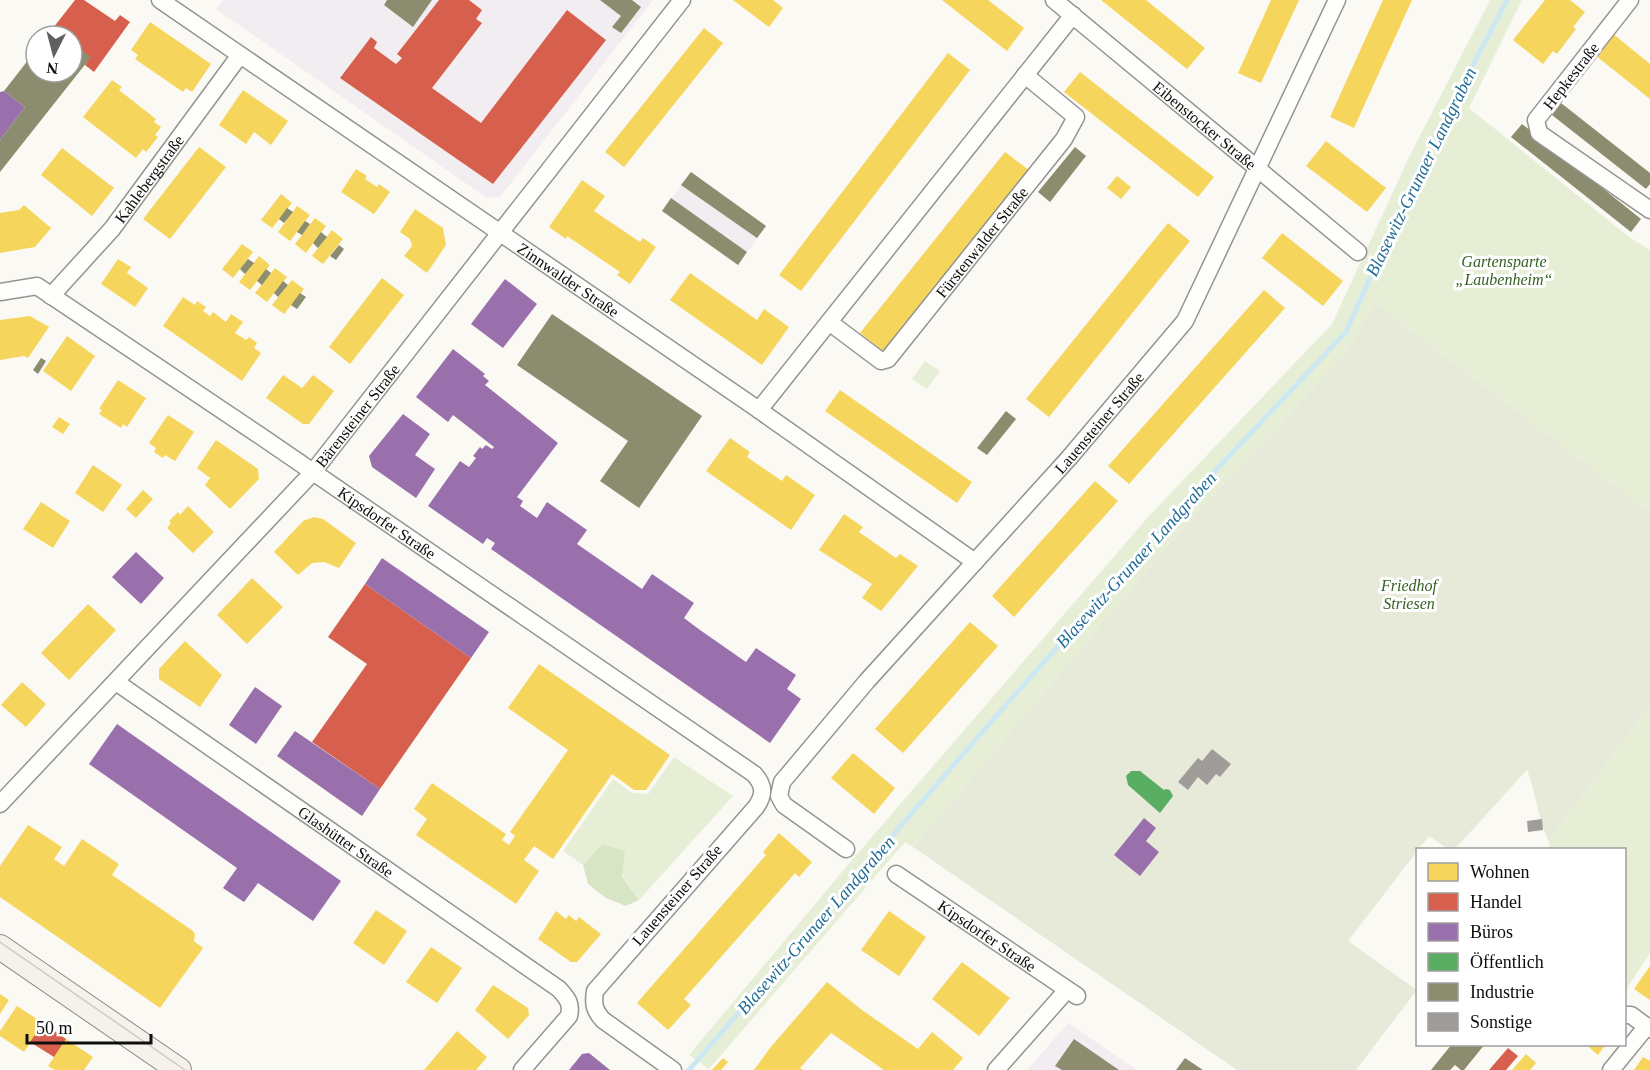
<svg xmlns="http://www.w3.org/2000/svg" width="1650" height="1070" font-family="'Times New Roman',serif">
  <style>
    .industrial { fill: #f2edf0 }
    .green { fill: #e6efd6 }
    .forest { fill: #d8e5c5 }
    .cemetery { fill: #e8ead9 }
    .homes { fill: #f6d55c }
    .shops { fill: #d6604d }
    .offices { fill: #9970ab }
    .public { fill: #5aae61 }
    .industry { fill: #8c8c6e }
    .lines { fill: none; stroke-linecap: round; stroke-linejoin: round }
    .stream { stroke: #cee8f2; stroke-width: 5 }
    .building { fill: #9f9c99 }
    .minor-casing { stroke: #959492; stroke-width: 19 }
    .secondary-casing { stroke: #8b8a88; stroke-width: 26 }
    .minor { stroke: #fefefd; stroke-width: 16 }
    .secondary { stroke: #f4f2eb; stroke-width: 24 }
    .tram { stroke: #d6c7c8; stroke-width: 1.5 }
    .labels { text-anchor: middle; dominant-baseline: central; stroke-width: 6; stroke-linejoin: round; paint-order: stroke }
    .street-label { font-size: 16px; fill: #0e0e0e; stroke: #fff }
    .park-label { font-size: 16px; font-style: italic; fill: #366124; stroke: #fff }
    .water-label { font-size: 18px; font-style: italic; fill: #226d96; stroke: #fff }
  </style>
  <rect width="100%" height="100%" fill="#fbf9f4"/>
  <path class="industrial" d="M223,0H653L500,197L487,198L216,9Z
    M691,172L766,226L738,265L662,211Z
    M1068,1023L1137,1070H1027Z"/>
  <path class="green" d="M1490,0H1522L1469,108L1629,237L1650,250V512L1374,302L1346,353L1185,525L913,847L905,842L709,1069L689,1055L846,867L1148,517L1332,324L1411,153Z
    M925,361L940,371L927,389L912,379Z
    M1650,705V953L1625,991L1624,850L1550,849L1549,842Z
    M674,757L733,796L639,900L602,844L583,865L563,851L613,779L632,793L648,794Z"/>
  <path class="forest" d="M602,844L625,851L622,876L639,900L626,906L606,898L588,884L583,865Z"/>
  <path class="cemetery" d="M1374,302L1650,512V705L1549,842C1538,820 1536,793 1527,770L1455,849H1448L1429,836L1418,850L1348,941L1417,990L1356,1070H1237L913,847L1185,525L1346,353Z"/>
  <path class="homes" d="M733,0H773L783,8L769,27Z
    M942,0H988L1024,28L1007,51Z
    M1101,0H1146L1205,48L1187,69Z
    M1271,0H1299L1261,83L1238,73Z
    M1383,0H1412L1354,128L1330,117Z
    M1545,0H1570L1585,12L1573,27L1576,29L1557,54L1553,51L1543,64L1513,40Z
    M150,22L211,64L192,92L186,88L183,92L135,59L138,55L131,50Z
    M704,28L723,43L624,167L605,152Z
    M1612,33L1650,64V99L1595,55Z
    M948,53L970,70L801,291L779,275Z
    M1080,72L1214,177L1198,197L1064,92Z
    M112,80L122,87L119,90L156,119L154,122L161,127L155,135L158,137L146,152L143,149L136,158L83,117Z
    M243,90L288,121L271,145L254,132L246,144L219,125Z
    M1326,141L1386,188L1367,212L1306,166Z
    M199,147L226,167L170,239L143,219Z
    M62,148L114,188L92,216L41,175Z
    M1005,152L1029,170L883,351L860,333Z
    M356,169L367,176L365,179L377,187L379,184L390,192L374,214L341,192Z
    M1117,176L1131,187L1121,199L1107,188Z
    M582,180L605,196L594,211L640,242L643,238L656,247L630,284L617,275L620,272L567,236L566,239L549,227Z
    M281,194L292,203L272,228L261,220Z
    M24,205L51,228L35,247L0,253V213L19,210Z
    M297,206L310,215L290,241L278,232Z
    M415,209L443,228L446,245L427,273L404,256L412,246L410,239L400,232Z
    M315,218L326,226L306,253L295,244Z
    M1168,223L1190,241L1049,417L1026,399Z
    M332,230L343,239L323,264L312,256Z
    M1282,233L1343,281L1323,306L1262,258Z
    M242,244L253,252L233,278L222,269Z
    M259,256L270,265L250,290L239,282Z
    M118,259L131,267L127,273L148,288L135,307L101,284Z
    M275,268L287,277L267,302L255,293Z
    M690,273L757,320L764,309L789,327L762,365L670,300Z
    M382,278L404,295L350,364L329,347Z
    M292,280L304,289L284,314L272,305Z
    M1264,290L1285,308L1129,484L1108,466Z
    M183,297L195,305L197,301L206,307L203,311L210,316L213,312L226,322L231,314L243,322L235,333L246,340L249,337L257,343L254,348L261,353L242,381L163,326Z
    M30,316L49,327L28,358L24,356L0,360V320Z
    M67,336L95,356L71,391L43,371Z
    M283,375L302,388L313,375L334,391L309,424H303L266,398Z
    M118,380L146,398L127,427L123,424L121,428L99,414L102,410L99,409Z
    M840,390L972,482L957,503L825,411Z
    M168,415L194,432L175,461L165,455L163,458L154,452L156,448L149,443Z
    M59,417L70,424L63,434L52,427Z
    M730,438L750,452L747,457L782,481L786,475L815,495L791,530L706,471Z
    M216,440L258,469L259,479L230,509L205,485L210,478L197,468Z
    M93,465L122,485L103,512L75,493Z
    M1095,481L1118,501L1014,617L992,596Z
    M143,490L153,499L136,518L126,509Z
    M41,502L70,521L53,548L23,529Z
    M188,506L214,532L193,553L167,528L171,523L169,521L178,512L180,515Z
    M844,514L863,527L859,532L896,558L900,554L918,566L881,611L862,598L872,584L819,550Z
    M314,517L323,519L356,543L339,568L324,562L312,563L298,575L274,552L303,521Z
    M252,578L283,607L247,644L217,615Z
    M88,604L116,630L69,680L41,653Z
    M970,622L998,646L903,753L875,729Z
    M185,641L222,675L200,707L159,679V669Z
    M539,664L670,755L646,790H634L612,774L553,859L534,846L524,860L539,871L516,904L416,835L427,819L414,809L432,783L506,834L502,840L509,845L515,836L510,832L568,750L508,708Z
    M22,682L46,704L26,727L1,705Z
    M853,753L895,788L874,814L831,778Z
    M28,825L62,847L54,859L64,866L82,839L119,864L112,875L193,931L195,934L194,941L203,948L160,1008L0,897V866Z
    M779,833L812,862L799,877L795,873L684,999L691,1005L668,1030L637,1003L766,855L763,852Z
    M376,910L407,931L384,965L353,943Z
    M556,911L566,919L569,915L576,921L579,917L601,934L577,962H571L538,939Z
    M889,911L926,937L899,976L861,950Z
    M431,947L462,968L437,1003L406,982Z
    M962,962L1010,998L979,1036L932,999Z
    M1650,966V1000L1634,989Z
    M827,982L862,1010L918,1049L932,1032L963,1058L953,1070H884L831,1033L800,1068L803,1070H754L770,1048Z
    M493,985L528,1008L529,1015L508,1039L475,1010Z
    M0,994L9,1000L0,1014Z
    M17,1006L43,1023L24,1052L0,1036V1031Z
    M457,1031L487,1057L476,1070H424Z
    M66,1039L93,1057L84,1070H55L48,1066Z
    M1585,1044H1606L1598,1055Z
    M1526,1054L1536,1063L1530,1070H1512Z
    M1643,1057L1650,1061V1070H1634Z
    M723,1058L728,1062L721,1070H712Z"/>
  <path class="shops" d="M75,0H84L115,21L120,15L130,22L94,72L85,65L90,57L72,43V36H63L53,28Z
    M439,0H469L482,10L476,19L482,23L432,88L481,123L567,10L606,40L493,184L340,78L371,37L377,42L374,48L396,64L402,58L397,54Z
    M365,584L471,658L380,789L312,742L367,664L328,637Z
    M43,1023L66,1039L54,1057L30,1042Z
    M1508,1048L1518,1056L1506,1070H1489Z"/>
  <path class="offices" d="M4,91L25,107L0,140V92Z
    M505,279L537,304L503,348L471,324Z
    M453,349L485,374L483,376L489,381L485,385L558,443L517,497L523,501L520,506L537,518L547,502L587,530L577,544L642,589L652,574L694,603L684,618L700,630L746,662L756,648L796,675L787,689L801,699L770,743L491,549L495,543L487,538L483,544L428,506L460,461L469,467L476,458L473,456L480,447L482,449L486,445L492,449L494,447L453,415L448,422L416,397Z
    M403,414L430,434L415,455L435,469L416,498L372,467L369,456Z
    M136,552L164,578L141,604L112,577Z
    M382,558L489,632L471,658L365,584Z
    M255,687L282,706L256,744L229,725Z
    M117,724L341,881L313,921L258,883L244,902L223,888L237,868L89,764Z
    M295,731L380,789L362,816L277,756Z
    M1144,818L1156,828L1146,841L1159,852L1140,876L1114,855Z
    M589,1053L610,1070H569L582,1054Z"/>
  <path class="public" d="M1131,771H1140L1164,790L1166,789L1170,790L1173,796L1160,813L1128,785L1126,776Z"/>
  <path class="industry" d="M387,0H432L413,27L384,5Z
    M600,0H632L641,7L621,33L612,27L621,16Z
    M53,28L63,36H47Z
    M72,43L91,57L0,172V140L25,107L4,91L36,50V72H72Z
    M1561,103L1650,173V184L1646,189L1552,115Z
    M1522,124L1641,219L1631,232L1511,137Z
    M1075,147L1086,156L1050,202L1038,192Z
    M691,172L766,226L757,238L681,185Z
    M671,198L747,252L738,265L662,211Z
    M287,208L293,212L284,223L279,219Z
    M305,221L310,224L302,235L297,232Z
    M321,232L327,237L318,248L313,243Z
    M339,245L344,249L336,260L330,256Z
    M248,259L254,263L245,274L240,269Z
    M266,269L271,273L262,285L257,281Z
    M283,281L288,285L278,297L274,293Z
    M300,293L306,297L297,309L291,305Z
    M552,314L702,416L639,508L600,481L628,441L517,365Z
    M41,358L46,361L38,374L33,370Z
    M1006,411L1016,419L987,455L977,448Z
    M1074,1039L1119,1070H1062L1055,1066Z
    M1452,1044H1485L1464,1070H1461L1455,1065L1450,1070H1431Z
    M1185,1058L1203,1070H1176Z"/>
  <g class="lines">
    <path class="stream" d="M689,1070L998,714L1183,505L1346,332L1419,168L1507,0"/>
  </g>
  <path class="building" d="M1212,749L1231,764L1220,777L1216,774L1207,785L1198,777L1188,790L1178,782L1198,758L1202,761Z
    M1542,819L1543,830L1528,832L1527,821Z"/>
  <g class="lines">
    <defs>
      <g id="minor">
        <path id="s1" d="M160,0L759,410L975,562"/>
        <path id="s2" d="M1054,0L1358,252"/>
        <path d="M1630,0L1536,120L1539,133L1650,210"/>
        <path id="s3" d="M0,292L37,286L259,435L754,774C764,785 765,794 756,807L595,991C593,1004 594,1010 603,1020L673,1070"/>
        <path id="s4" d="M51,296L112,229L240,55"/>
        <path id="s5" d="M829,322L881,361L888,359L1064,139L1076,117L1025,75"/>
        <path d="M759,410L1073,15"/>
        <path id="s6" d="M116,682L559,989C567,998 572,1003 569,1016L522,1070"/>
        <path id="s7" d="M0,804L313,472L682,0"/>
        <path id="s8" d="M846,849L784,805L779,796L782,782L867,681L1069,458L1185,321L1337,0"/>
        <path id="s9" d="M896,874L1077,996"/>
        <path d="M1624,1015H1631L1650,1029"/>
        <path d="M996,1070L1067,990"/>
        <path d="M1611,1070L1647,1026"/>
      </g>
      <path id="secondary" d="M0,947L179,1070"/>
    </defs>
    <use href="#minor" class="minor-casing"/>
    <use href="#secondary" class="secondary-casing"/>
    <use href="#minor" class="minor"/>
    <use href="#secondary" class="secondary"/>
    <path class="tram" d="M0,942L185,1070"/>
  </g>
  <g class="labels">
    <g class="street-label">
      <text transform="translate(1571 76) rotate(-52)">Hepkestraße</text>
      <text stroke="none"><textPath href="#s2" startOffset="196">Eibenstocker Straße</textPath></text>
      <text stroke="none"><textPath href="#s4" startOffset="153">Kahlebergstraße</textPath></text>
      <text stroke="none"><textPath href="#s5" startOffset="222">Fürstenwalder Straße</textPath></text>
      <text stroke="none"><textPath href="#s1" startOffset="495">Zinnwalder Straße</textPath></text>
      <text stroke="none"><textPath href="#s7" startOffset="528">Bärensteiner Straße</textPath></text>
      <text stroke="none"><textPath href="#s8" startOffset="580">Lauensteiner Straße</textPath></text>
      <text stroke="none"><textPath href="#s3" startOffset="460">Kipsdorfer Straße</textPath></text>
      <text stroke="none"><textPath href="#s6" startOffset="280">Glashütter Straße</textPath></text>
      <text transform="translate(677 895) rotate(-49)">Lauensteiner Straße</text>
      <text stroke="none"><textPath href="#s9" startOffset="110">Kipsdorfer Straße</textPath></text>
    </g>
    <g class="park-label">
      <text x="1504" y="261">Gartensparte<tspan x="1504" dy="18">„Laubenheim“</tspan></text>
      <text x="1409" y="585">Friedhof<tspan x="1409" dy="18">Striesen</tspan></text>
    </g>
    <g class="water-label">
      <text transform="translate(1421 172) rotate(-64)">Blasewitz‐Grunaer Landgraben</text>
      <text transform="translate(1136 560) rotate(-48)">Blasewitz‐Grunaer Landgraben</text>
      <text transform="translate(816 925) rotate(-49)">Blasewitz‐Grunaer Landgraben</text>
    </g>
  </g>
  <rect x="1416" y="848" width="210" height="198" fill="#ffffff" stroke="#9f9f9f" stroke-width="1.5"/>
  <rect x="1428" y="863" width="30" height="18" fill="#f6d55c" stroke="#9f9f9f" stroke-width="1.5"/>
  <text x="1470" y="878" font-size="18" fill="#0e0e0e">Wohnen</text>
  <rect x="1428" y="893" width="30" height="18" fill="#d6604d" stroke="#9f9f9f" stroke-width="1.5"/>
  <text x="1470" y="908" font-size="18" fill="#0e0e0e">Handel</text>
  <rect x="1428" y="923" width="30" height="18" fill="#9970ab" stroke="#9f9f9f" stroke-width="1.5"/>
  <text x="1470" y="938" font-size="18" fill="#0e0e0e">Büros</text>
  <rect x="1428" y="953" width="30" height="18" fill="#5aae61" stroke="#9f9f9f" stroke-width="1.5"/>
  <text x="1470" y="968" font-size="18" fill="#0e0e0e">Öffentlich</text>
  <rect x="1428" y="983" width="30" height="18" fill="#8c8c6e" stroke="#9f9f9f" stroke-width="1.5"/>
  <text x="1470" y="998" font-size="18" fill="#0e0e0e">Industrie</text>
  <rect x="1428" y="1013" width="30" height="18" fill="#9f9c99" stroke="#9f9f9f" stroke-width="1.5"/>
  <text x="1470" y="1028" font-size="18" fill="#0e0e0e">Sonstige</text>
  <g transform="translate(54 54) rotate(186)"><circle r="28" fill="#ffffff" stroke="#9f9f9f" stroke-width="1.5"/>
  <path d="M0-4.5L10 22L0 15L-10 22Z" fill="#61605e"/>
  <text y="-9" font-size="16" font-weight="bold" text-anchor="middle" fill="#0e0e0e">N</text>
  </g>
  <path d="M27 1034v9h124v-9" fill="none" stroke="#0e0e0e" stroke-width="3"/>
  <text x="36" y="1034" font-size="18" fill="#0e0e0e" stroke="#ffffff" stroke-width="4.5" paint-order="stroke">50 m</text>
</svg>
